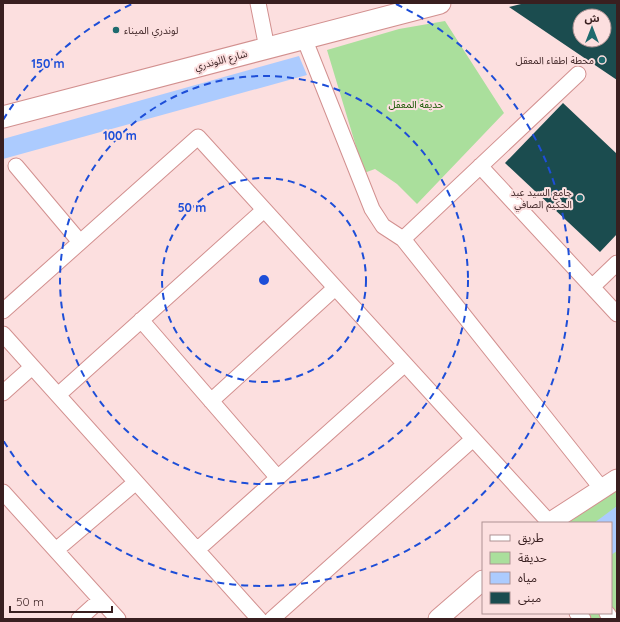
<svg xmlns="http://www.w3.org/2000/svg" width="620" height="622" font-family="Quicksand,'Noto Sans Arabic',sans-serif">
  <style>
    .green { fill: #aadf9c }
    .water { fill: #accbfe }
    .building { fill: #1b4c4f; fill-rule: evenodd }
    .lines { fill: none; stroke-linecap: round; stroke-linejoin: round }
    .minor-casing { stroke: #d2908f; stroke-width: 17 }
    .tertiary-casing { stroke: #d2908f; stroke-width: 21 }
    .secondary-casing { stroke: #d2908f; stroke-width: 23 }
    .minor { stroke: #fff; stroke-width: 15 }
    .tertiary { stroke: #fff; stroke-width: 19 }
    .secondary { stroke: #fff; stroke-width: 21 }
    .ring { fill: none; stroke: #1d4ed8; stroke-width: 2; stroke-dasharray: 7 5 }
    .poi-dot { fill: #1e6a6e; stroke: #fcdfdf; stroke-width: 1.5 }
    .labels { text-anchor: middle; dominant-baseline: central; stroke-width: 4; stroke-linejoin: round; paint-order: stroke }
    .poi-label { font-size: 10px; fill: #391f20; stroke: #fcdfdf; text-anchor: end }
    .street-label { font-size: 10px; fill: #391f20; stroke: #fcdfdf }
    .park-label { font-size: 10px; fill: #175700; stroke: #fcdfdf }
    .centre { fill: #1d4ed8; stroke: #fcdfdf; stroke-width: 2 }
    .ring-label { font-size: 12px; text-anchor: middle; font-weight: bold; fill: #1d4ed8; stroke: #fcdfdf; stroke-width: 4; stroke-linejoin: round; paint-order: stroke }
  </style>
  <rect width="100%" height="100%" fill="#fcdfdf"/>
  <path class="green" d="M445,21L504,113L417,204L397,184L375,169L364,173L327,50L399,29Z
    M617,489V619H588L582,613H611V523H568Z"/>
  <path class="water" d="M299,56L307,75L3,159V139Z
    M617,506V551L611,555V523H594Z"/>
  <path class="building" d="M525,3H617V80L509,7ZM580,16H604V40H580Z
    M563,103L617,154V234L600,252L505,163Z"/>
  <g class="lines">
    <defs>
      <path id="minor" d="M258,3L267,48
        M304,38L372,209L383,226L403,239L602,489
        M16,166L80,242
        M480,166L617,314
        M403,239L578,74
        M592,287L617,263
        M3,311L198,137L549,522
        M141,320L278,478
        M3,334L259,619
        M3,393L32,367
        M58,395L264,210
        M211,401L335,288
        M3,492L118,619
        M56,550L136,482
        M197,550L405,364
        M577,613L583,619
        M607,613L611,619
        M79,619L100,600
        M272,619L473,439"/>
      <path id="tertiary" d="M549,523L617,479
        M438,619L483,580"/>
      <path id="secondary" d="M3,117L440,3"/>
    </defs>
    <use href="#minor" class="minor-casing"/>
    <use href="#tertiary" class="tertiary-casing"/>
    <use href="#secondary" class="secondary-casing"/>
    <use href="#minor" class="minor"/>
    <use href="#tertiary" class="tertiary"/>
    <use href="#secondary" class="secondary"/>
  </g>
  <g class="ring">
    <circle cx="264" cy="280" r="102"/>
    <circle cx="264" cy="280" r="204"/>
    <path d="M3 120A306 306 0 0 1 132 4M396 4A306 306 0 1 1 3 440"/>
  </g>
  <g class="poi-dot">
    <circle cx="116" cy="30" r="4"/>
    <circle cx="602" cy="60" r="4"/>
    <circle cx="580" cy="198" r="4"/>
  </g>
  <g class="labels">
    <g class="poi-label">
      <text x="124" y="30" text-anchor="start">لوندري الميناء</text>
      <text x="594" y="60">محطة اطفاء المعقل</text>
      <text x="572" y="192">جامع السيد عبد<tspan x="572" dy="12">الحكيم الصافي</tspan></text>
    </g>
    <g class="street-label">
      <text transform="translate(221 60) rotate(-15)">شارع اللوندري</text>
    </g>
    <g class="park-label">
      <text x="416" y="104">حديقة المعقل</text>
    </g>
  </g>
  <circle cx="264" cy="280" r="6" class="centre"/>
  <g class="ring-label">
    <text x="48" y="68">150 m</text>
    <text x="120" y="140">100 m</text>
    <text x="192" y="212">50 m</text>
  </g>
  <rect width="620" height="622" fill="none" stroke="#391f20" stroke-width="8"/>
  <rect x="482" y="522" width="130" height="92" fill="#fcdfdf" stroke="#ae9293"/>
  <rect x="490" y="535" width="20" height="6" fill="#ffffff" stroke="#ae9293"/>
  <text x="518" y="542" font-size="12" fill="#391f20">طريق</text>
  <rect x="490" y="552" width="20" height="12" fill="#aadf9c" stroke="#ae9293"/>
  <text x="518" y="562" font-size="12" fill="#391f20">حديقة</text>
  <rect x="490" y="572" width="20" height="12" fill="#accbfe" stroke="#ae9293"/>
  <text x="518" y="582" font-size="12" fill="#391f20">مياه</text>
  <rect x="490" y="592" width="20" height="12" fill="#1b4c4f" stroke="#ae9293"/>
  <text x="518" y="602" font-size="12" fill="#391f20">مبنى</text>
  <g transform="translate(592 28)"><circle r="19" fill="#fcdfdf" stroke="#ae9293"/>
  <path d="M0-3L7 15L0 10L-7 15Z" fill="#1e6a6e"/>
  <text y="-6" font-size="11" font-weight="bold" text-anchor="middle" fill="#391f20">ش</text>
  </g>
  <path d="M10 606v6h102v-6" fill="none" stroke="#391f20" stroke-width="2"/>
  <text x="16" y="606" font-size="12" fill="#391f20" stroke="#fcdfdf" stroke-width="3" paint-order="stroke">50 m</text>
</svg>
